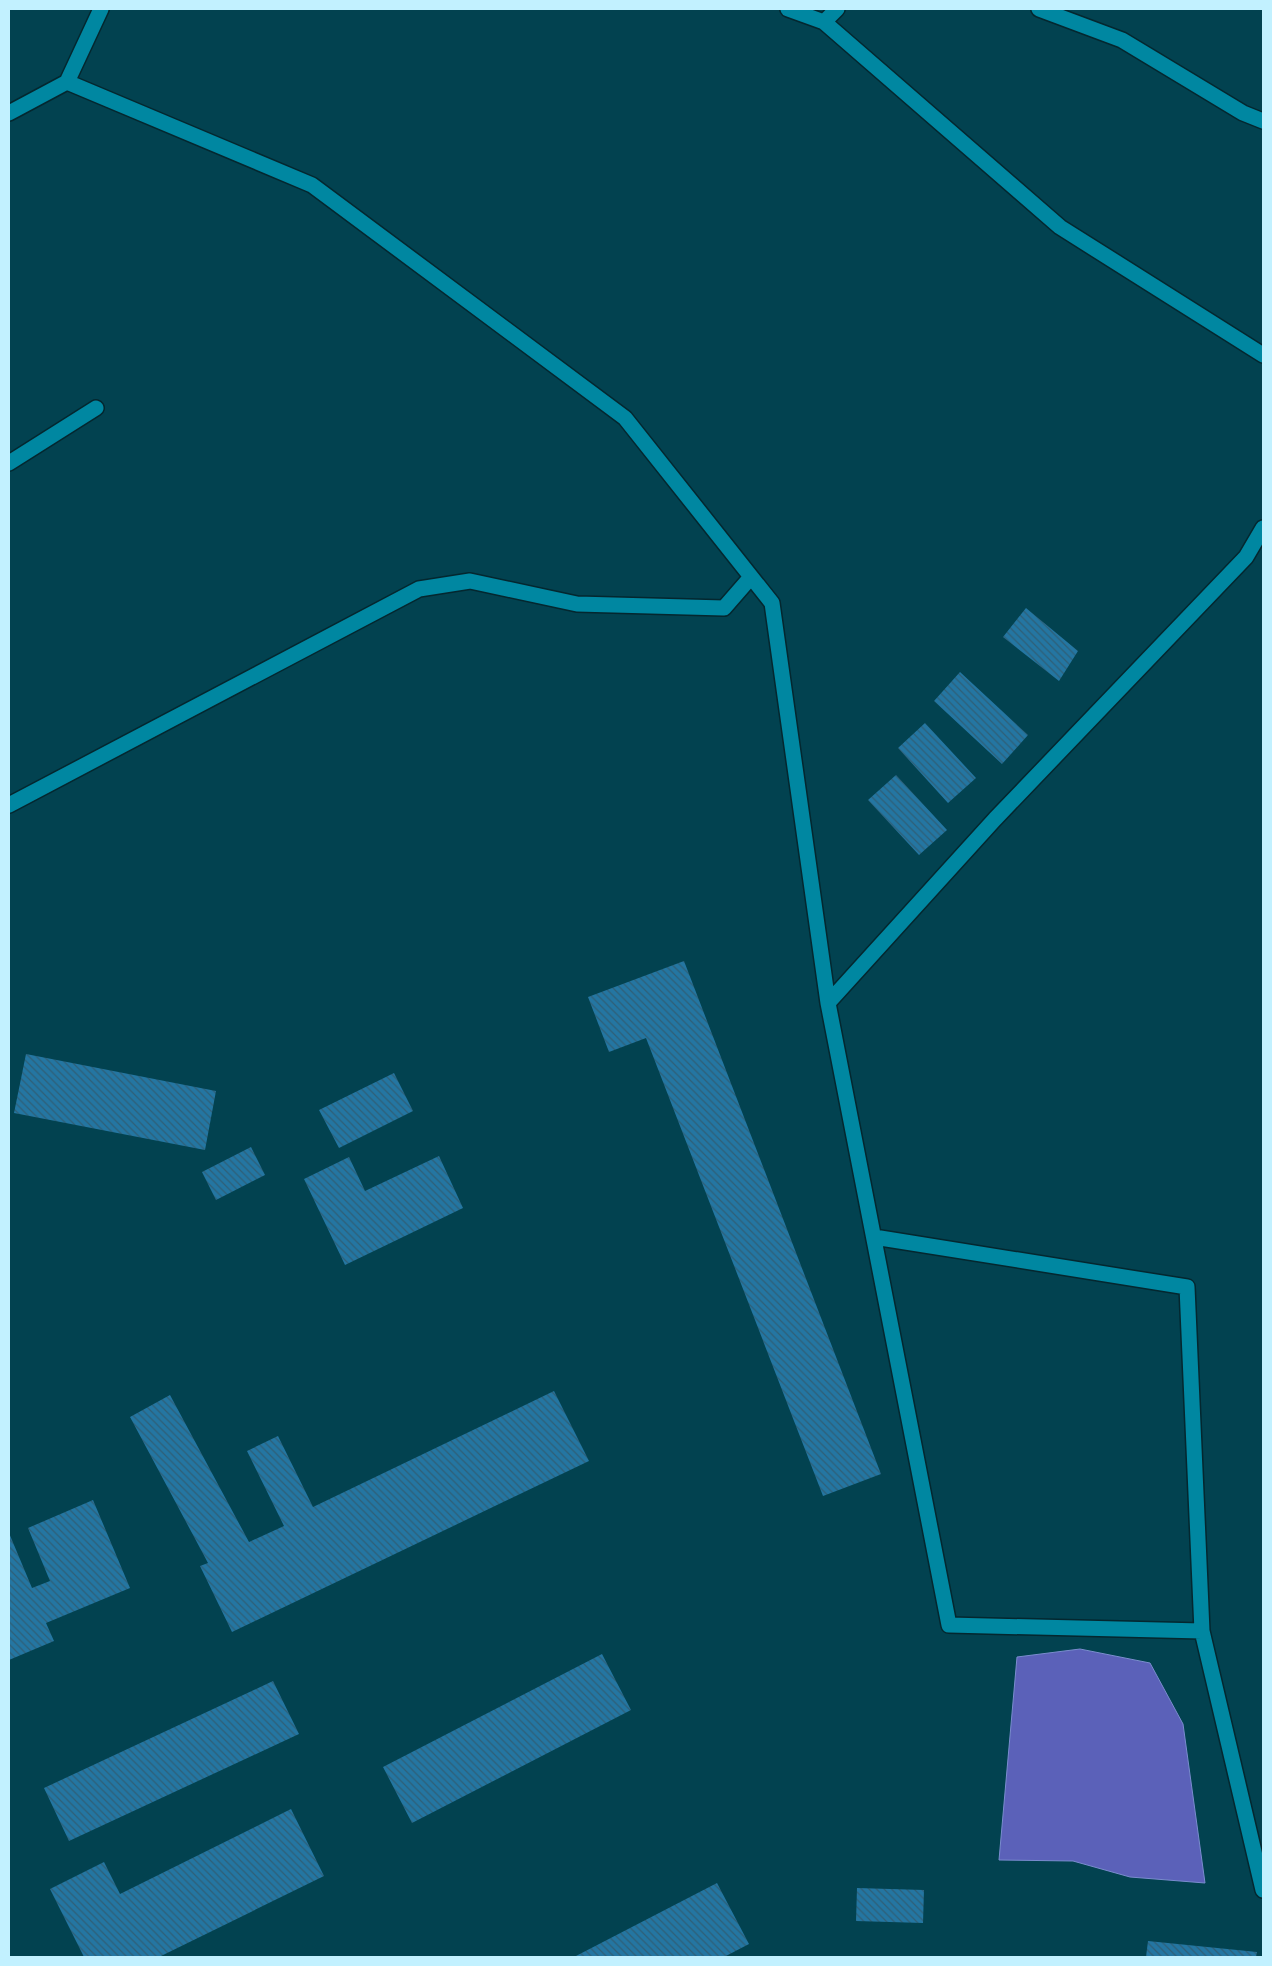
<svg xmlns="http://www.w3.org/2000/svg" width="1272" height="1966" font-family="'IBM Plex Sans',sans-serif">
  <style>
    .water { fill: #5b61b9; stroke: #7a8cce }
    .building { fill: url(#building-back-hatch) }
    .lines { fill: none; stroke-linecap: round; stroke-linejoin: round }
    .minor-casing { stroke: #04272f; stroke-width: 18 }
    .minor { stroke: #0087a1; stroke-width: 15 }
  </style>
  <defs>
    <pattern id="building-back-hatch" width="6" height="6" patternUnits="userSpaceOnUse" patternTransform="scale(1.25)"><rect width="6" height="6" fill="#2476a2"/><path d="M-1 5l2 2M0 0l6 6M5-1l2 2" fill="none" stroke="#2f5f77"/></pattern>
  </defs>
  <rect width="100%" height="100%" fill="#024250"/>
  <path class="water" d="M1080,1649L1150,1663L1183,1724L1205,1883L1130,1877L1073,1861L999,1860L1017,1657Z"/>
  <path class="building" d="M1026,608L1078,651L1059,681L1003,637Z
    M960,672L1028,735L1002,764L934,701Z
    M925,723L976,778L948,803L898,748Z
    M896,775L947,830L919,855L868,800Z
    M684,961L881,1474L823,1496L646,1038L609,1052L588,997Z
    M26,1054L216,1091L205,1150L14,1113Z
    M394,1073L413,1111L339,1148L319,1110Z
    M251,1147L265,1175L216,1200L202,1172Z
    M439,1156L463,1208L345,1265L304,1179L349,1157L365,1191Z
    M554,1391L589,1461L232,1632L200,1566L208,1563L130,1417L170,1395L249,1542L284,1526L247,1451L278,1436L313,1507Z
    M93,1500L130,1588L46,1623L54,1641L9,1660V1533L32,1588L50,1581L28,1528Z
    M602,1654L631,1710L412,1823L383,1767Z
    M273,1681L299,1734L69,1841L44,1788Z
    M291,1809L324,1876L159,1957H84L50,1889L104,1862L120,1894Z
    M717,1883L749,1944L724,1957H574Z
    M857,1888L924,1890L923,1923L856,1921Z
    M1148,1941L1257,1952L1256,1957H1146Z"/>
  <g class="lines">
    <defs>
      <path id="minor" d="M788,9L824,22L1060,227L1263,355
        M1039,9L1122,40L1243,113L1263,121
        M824,22L837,9
        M67,82L312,185L625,418L772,603L828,1003L949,1625L1202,1631
        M9,113L67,82L101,9
        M9,463L96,408
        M9,805L419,589L470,581L577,604L724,608L751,577
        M828,1003L995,819L1246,557L1263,528
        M874,1237L1187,1287L1202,1631L1263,1890"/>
    </defs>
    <use href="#minor" class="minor-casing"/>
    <use href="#minor" class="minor"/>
  </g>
  <rect width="1272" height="1966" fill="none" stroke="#c2f1ff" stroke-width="20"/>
</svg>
